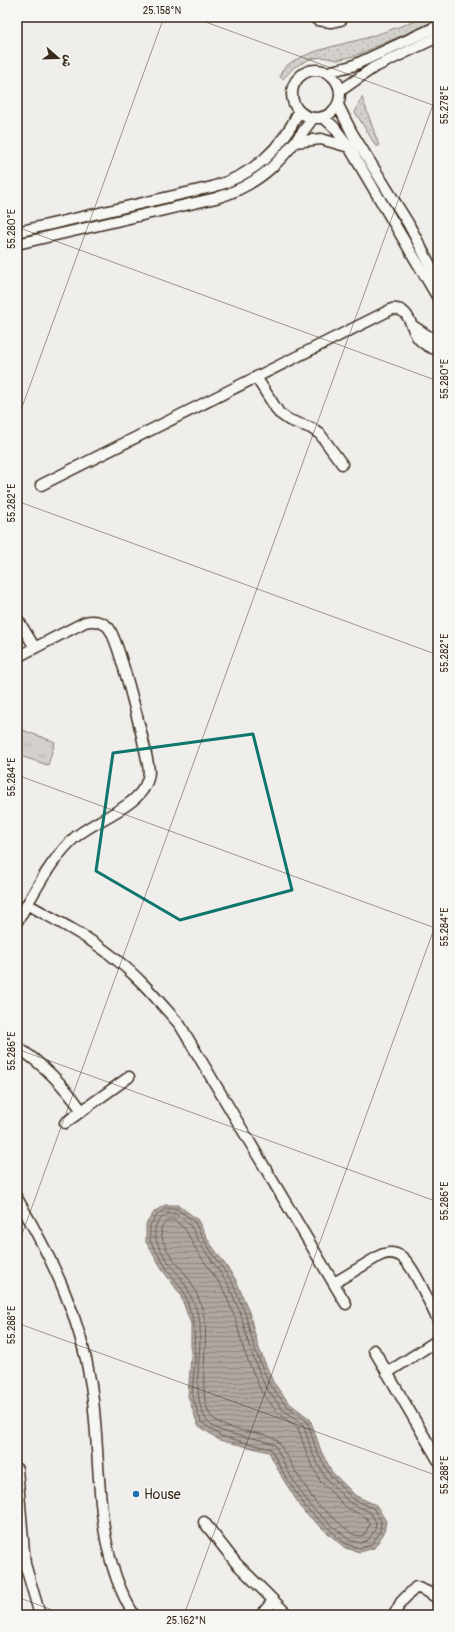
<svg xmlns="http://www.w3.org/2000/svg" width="455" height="1632" font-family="Pangolin,'Playpen Sans Arabic',sans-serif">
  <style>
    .grass { fill: url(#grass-dots); stroke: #887e75 }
    .park { fill: url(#park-tufts); stroke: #887e75 }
    .water { fill: url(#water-rules); stroke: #81766d }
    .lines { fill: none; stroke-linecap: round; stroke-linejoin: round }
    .shore { stroke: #695c52; stroke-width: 1 }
    .street-casing { stroke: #3b2a1e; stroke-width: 13 }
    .primary-casing { stroke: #3b2a1e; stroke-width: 19 }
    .street { stroke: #f6f6f2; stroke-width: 10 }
    .primary { stroke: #f6f6f2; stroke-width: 16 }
    .marked { fill: none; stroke: #0f766e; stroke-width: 3; stroke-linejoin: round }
    .ticks { fill: none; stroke: #3b2a1e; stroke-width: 1; stroke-opacity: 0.45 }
    .poi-dot { fill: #1f6fb2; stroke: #f6f6f2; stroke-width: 1.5 }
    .labels { text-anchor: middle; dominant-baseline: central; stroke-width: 3; stroke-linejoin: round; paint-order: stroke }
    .poi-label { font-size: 14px; fill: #3b2a1e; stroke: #f6f6f2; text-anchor: start }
    .neatline { fill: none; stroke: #3b2a1e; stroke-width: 1.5 }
    .ticks-label { font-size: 10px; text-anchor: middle; fill: #3b2a1e }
  </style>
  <defs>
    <pattern id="grass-dots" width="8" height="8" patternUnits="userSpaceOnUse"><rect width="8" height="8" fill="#d4d1cc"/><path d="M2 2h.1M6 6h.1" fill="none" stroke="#b7b4af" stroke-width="1.8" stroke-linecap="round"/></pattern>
    <pattern id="park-tufts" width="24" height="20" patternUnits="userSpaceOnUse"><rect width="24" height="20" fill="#d4d1cc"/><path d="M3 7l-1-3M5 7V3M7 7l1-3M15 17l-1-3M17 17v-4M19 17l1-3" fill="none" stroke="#b7b4af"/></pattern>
    <pattern id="water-rules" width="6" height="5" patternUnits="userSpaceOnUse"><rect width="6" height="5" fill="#afa8a1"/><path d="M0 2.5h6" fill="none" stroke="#908983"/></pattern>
  </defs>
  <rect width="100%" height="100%" fill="#efeeea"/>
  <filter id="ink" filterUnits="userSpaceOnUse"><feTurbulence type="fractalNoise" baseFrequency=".025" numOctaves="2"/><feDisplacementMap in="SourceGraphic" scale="8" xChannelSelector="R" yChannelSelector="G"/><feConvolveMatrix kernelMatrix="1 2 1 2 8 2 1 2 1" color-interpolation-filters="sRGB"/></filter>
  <g filter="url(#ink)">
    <path class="grass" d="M427,17H438V20L354,56L337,60L322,57L310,59L294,67L283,79L280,77C281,55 349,43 366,38C387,31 407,24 427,17Z
      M362,97L379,146H376L355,112Z"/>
    <path class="park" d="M17,728L55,742L48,765L17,755Z"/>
    <path class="water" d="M165,1205H178L197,1219L210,1243L236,1280L249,1312L258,1346L273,1382L289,1403L310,1419L321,1451L332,1472L356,1496L376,1505L386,1521L384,1533L374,1548L360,1552L345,1548L304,1512L283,1479L269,1452L219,1440L198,1425L188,1396L191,1357V1324L180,1294L164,1272L146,1242V1224L155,1211Z"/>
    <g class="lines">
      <path class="shore" d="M166,1209H177L194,1221L207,1245L232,1282L245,1313L254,1347L269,1384L286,1405L307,1421L317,1452L329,1474L353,1499L373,1508L381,1521L380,1532L371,1545L360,1548L346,1544L308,1510L286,1478L271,1449L221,1436L201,1422L192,1395L195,1357L194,1323L184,1292L167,1269L150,1241V1225L158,1214Z
        M168,1214H176L190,1225L203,1248L228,1284L241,1315L250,1349L265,1386L282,1409L303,1424L313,1455L325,1477L350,1503L370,1512L376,1522L375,1530L368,1540L360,1543L349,1540L311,1507L290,1475L275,1445C257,1435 216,1438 205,1418C191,1391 202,1354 200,1324C199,1314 193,1302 189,1292C182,1272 131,1232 168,1214Z
        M169,1220H174L185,1229L197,1251L222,1287L235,1317L244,1351L261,1391L278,1413L298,1428L308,1457L320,1481L347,1508L366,1517L370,1524L364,1535L360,1536L352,1534L316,1503L296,1472L278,1441C259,1428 227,1435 211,1416C197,1398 208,1346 205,1323C204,1312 199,1298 194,1288C185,1268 160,1252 161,1228Z"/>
      <defs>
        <path id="street" d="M292 94a24 24 0 1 1 48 0a24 24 0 1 1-48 0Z
          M327,72L352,66L438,26
          M340,91L373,68L438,37
          M338,105L352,133L408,223L438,280
          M323,117L334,127L349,147L438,298
          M295,142L321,139L349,147
          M17,232L212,187C252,176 282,149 299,111
          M17,244L216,198C263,184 285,157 313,118
          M413,326L428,336L438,338
          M256,377L279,413L289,420L311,428L320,434L342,464
          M41,485L392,309C411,307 410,329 419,339C424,345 431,348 438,350
          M17,618L35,648
          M17,657L85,622C93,620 101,621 108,627C119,639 146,749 149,771C148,807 93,818 71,841C48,864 33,895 17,922
          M27,904C59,922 91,938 118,961C142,980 160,1003 180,1025L346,1304
          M17,1047C43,1064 64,1085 82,1111
          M65,1123L129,1077
          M17,1198C52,1259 80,1315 91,1385C103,1463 91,1545 134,1615
          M334,1283L379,1256C387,1252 395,1252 402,1257C414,1266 430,1305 438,1320
          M374,1350L438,1460
          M387,1373L438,1340
          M17,1469L25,1564L40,1615
          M204,1522L236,1563L288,1615
          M261,1615L273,1601
          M394,1615L401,1602L416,1587L428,1592L438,1599"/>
        <path id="primary" d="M318,17L331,19L340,17"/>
      </defs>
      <use href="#street" class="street-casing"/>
      <use href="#primary" class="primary-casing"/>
      <use href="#street" class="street"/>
      <use href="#primary" class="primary"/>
    </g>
  </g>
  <path class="marked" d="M253,734L292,890L180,920L96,871L113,753Z"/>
  <path class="ticks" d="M192,17L438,107M17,227L438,381M17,421L164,17M17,501L438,655M17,775L438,929M17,1049L438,1202M17,1248L438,91M17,1323L438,1476M17,1597L66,1615M184,1615L438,918"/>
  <circle class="poi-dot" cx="136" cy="1494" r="4"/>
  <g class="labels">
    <g class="poi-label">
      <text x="144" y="1494">House</text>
    </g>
  </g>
  <rect width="455" height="1632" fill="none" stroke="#f6f6f2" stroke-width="44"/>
  <g transform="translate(58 58) rotate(110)" stroke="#f6f6f2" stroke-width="3" paint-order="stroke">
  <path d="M0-3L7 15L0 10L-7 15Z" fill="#3b2a1e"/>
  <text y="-6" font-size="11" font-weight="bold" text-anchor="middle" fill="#3b2a1e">ش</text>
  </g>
  <rect x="22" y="22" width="411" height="1588" class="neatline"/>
  <g class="ticks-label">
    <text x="162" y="14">25.158°N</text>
    <text transform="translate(444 105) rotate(-90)" y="4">55.278°E</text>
    <text transform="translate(11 229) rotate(-90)" y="4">55.280°E</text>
    <text transform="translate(444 379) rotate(-90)" y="4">55.280°E</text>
    <text transform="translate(11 503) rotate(-90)" y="4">55.282°E</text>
    <text transform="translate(444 653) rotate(-90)" y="4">55.282°E</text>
    <text transform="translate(11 777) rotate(-90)" y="4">55.284°E</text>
    <text transform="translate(444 927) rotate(-90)" y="4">55.284°E</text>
    <text transform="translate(11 1051) rotate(-90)" y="4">55.286°E</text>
    <text transform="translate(444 1201) rotate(-90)" y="4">55.286°E</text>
    <text transform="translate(11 1325) rotate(-90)" y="4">55.288°E</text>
    <text transform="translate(444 1475) rotate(-90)" y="4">55.288°E</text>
    <text x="186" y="1624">25.162°N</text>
  </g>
</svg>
